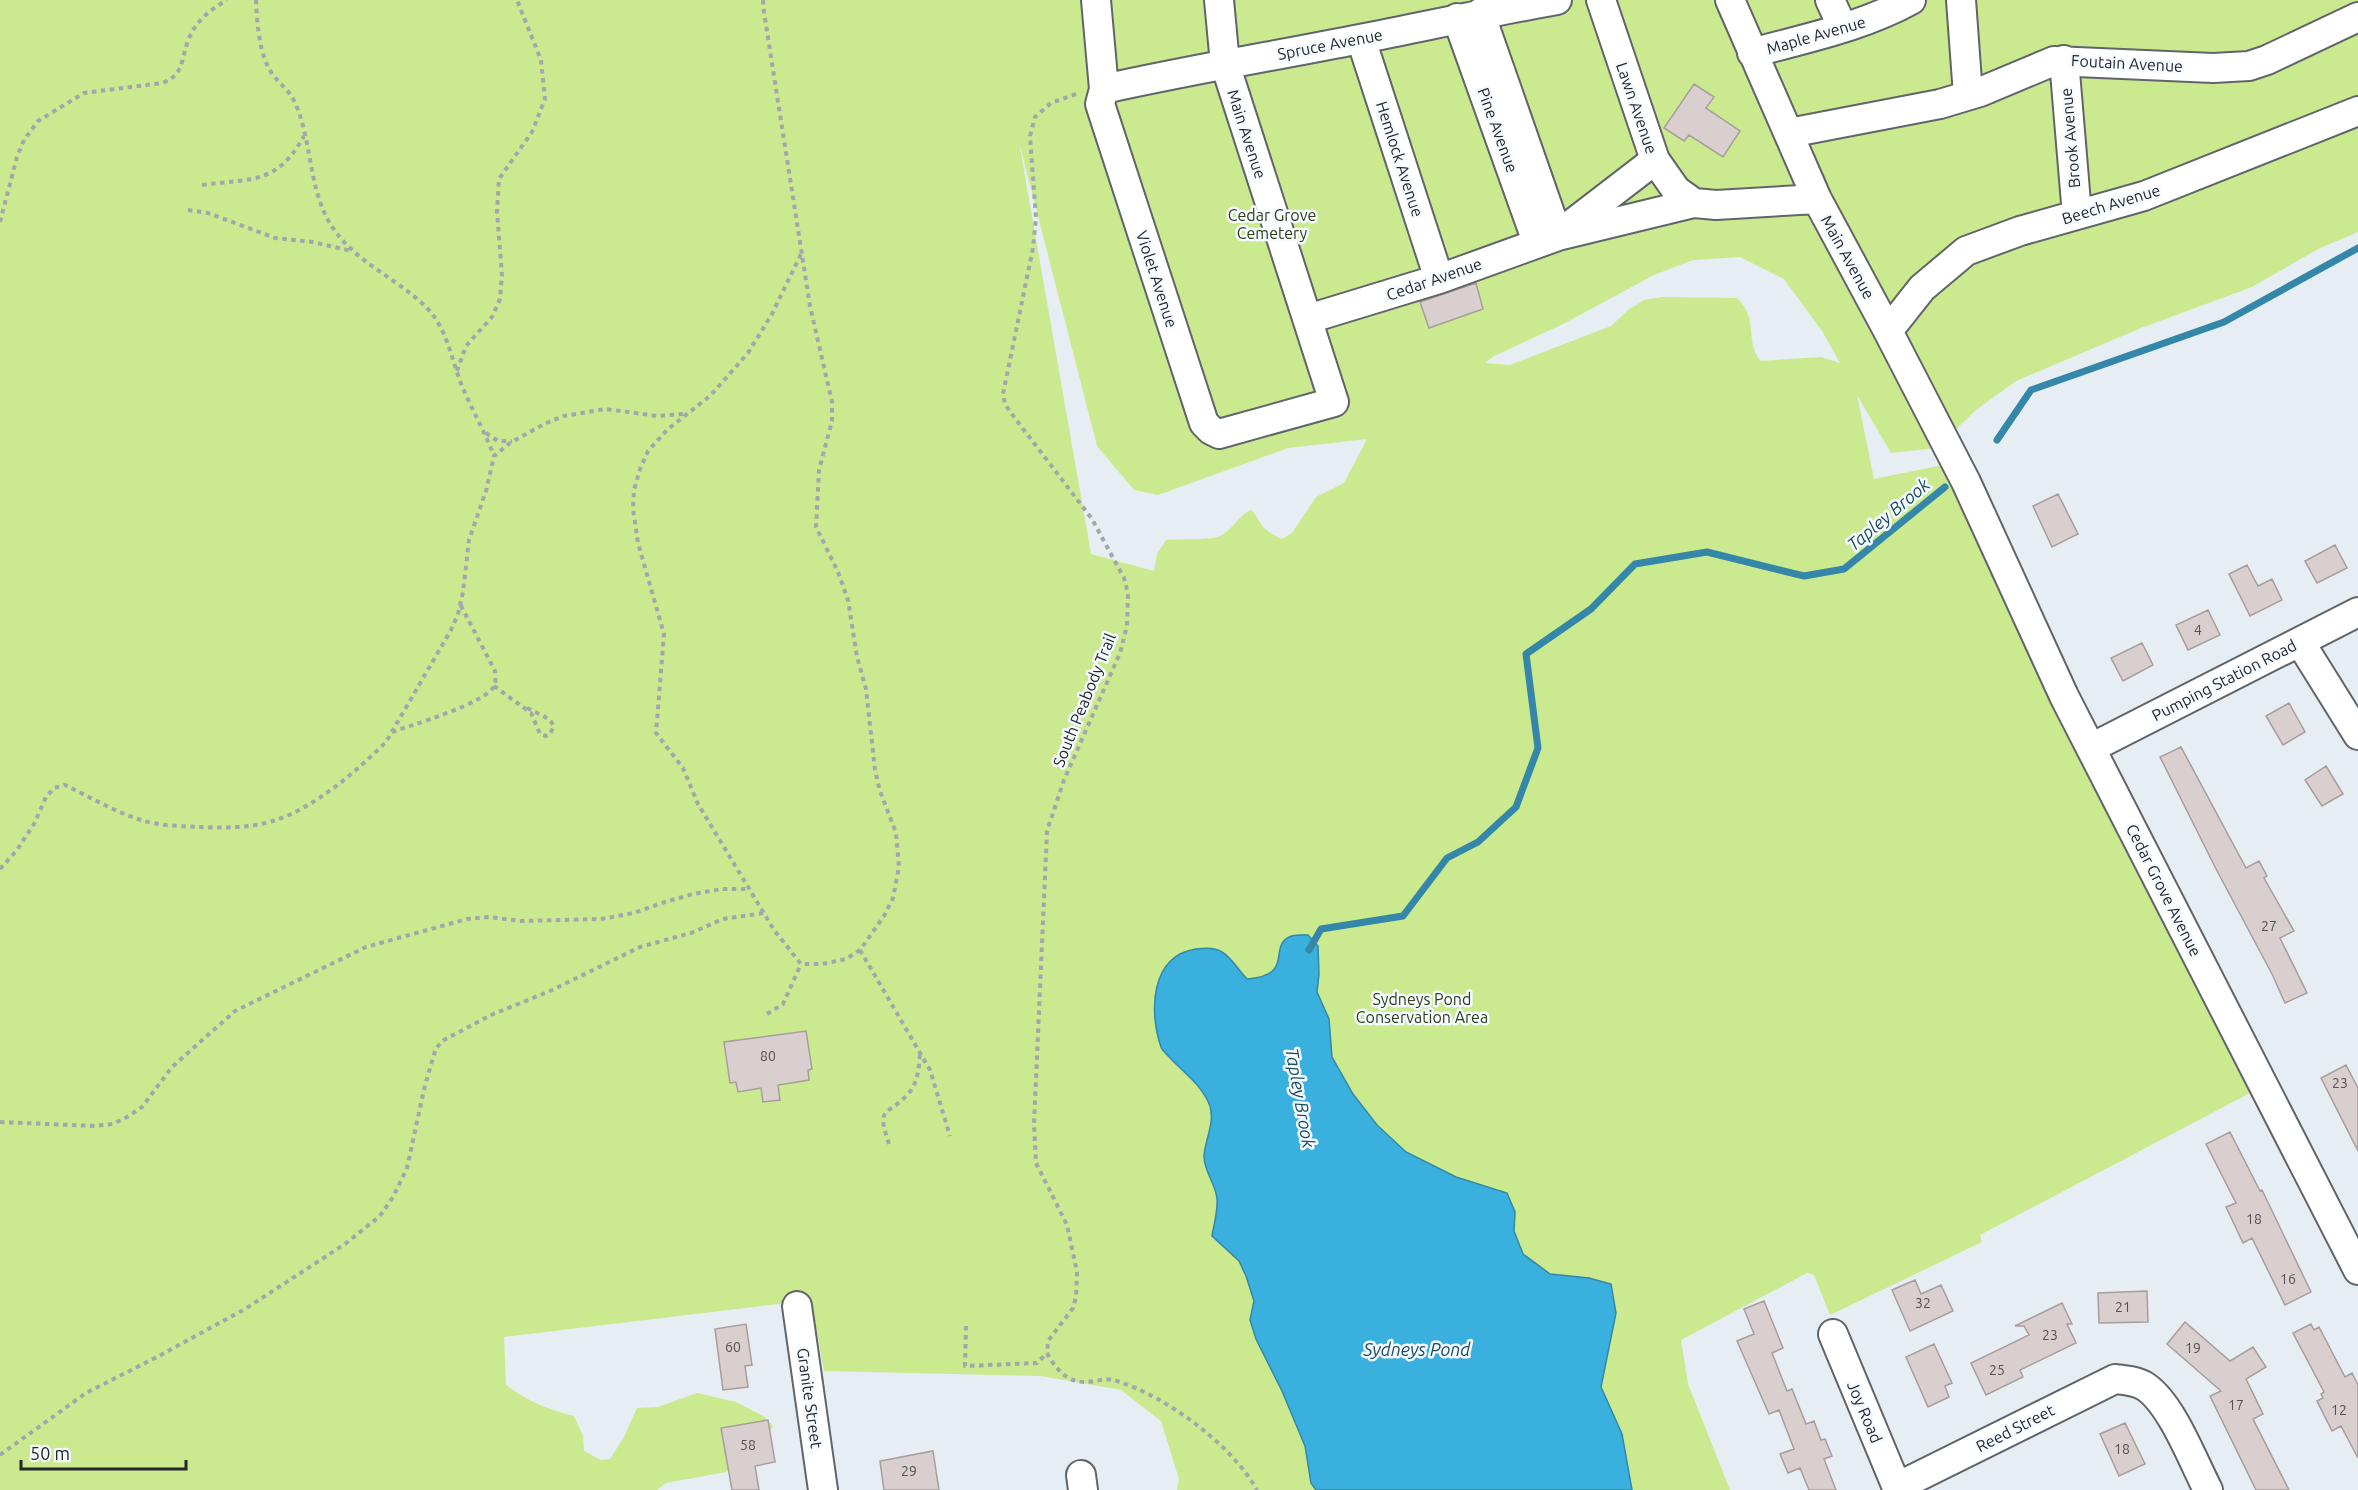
<svg xmlns="http://www.w3.org/2000/svg" width="2358" height="1490" font-family="Ubuntu,sans-serif">
  <style>
    .green { fill: #cbe98f; fill-rule: evenodd }
    .water { fill: #3ab0de; stroke: #3487a8; stroke-width: 1.5 }
    .lines { fill: none; stroke-linecap: round; stroke-linejoin: round }
    .stream { stroke: #3487a8; stroke-width: 7 }
    .building { fill: #d8cfce; stroke: #a79d9d; stroke-width: 1.5 }
    .minor-casing { stroke: #5f656a; stroke-width: 32 }
    .path { stroke: #a2a7ac; stroke-width: 4; stroke-dasharray: 4.5 4.5; stroke-linecap: butt }
    .minor { stroke: #fff; stroke-width: 28 }
    .labels { text-anchor: middle; dominant-baseline: central; stroke-width: 5; stroke-linejoin: round; paint-order: stroke }
    .number-label { font-size: 14px; fill: #525153 }
    .street-label { font-size: 16px; fill: #25272a; stroke: #f4faff }
    .park-label { font-size: 16px; fill: #323e18; stroke: #f4faff }
    .water-label { font-size: 18px; font-style: italic; fill: #1d4c60; stroke: #f4faff }
  </style>
  <rect width="100%" height="100%" fill="#e6edf3"/>
  <path class="green" d="M0,0H2358V232L2318,249L2252,287L2141,328L2016,381L1976,410L1936,448L1891,453L1857,395L1874,479L1943,465L2105,804L2250,1093L1980,1235L1982,1242L1830,1315L1814,1275L1807,1273L1681,1340L1688,1384L1730,1490H1177L1179,1479L1161,1421L1121,1390L1041,1376L824,1371L811,1300L504,1337L506,1385C529,1402 547,1409 574,1416L583,1436L584,1451L601,1460L610,1459L624,1437L637,1408L658,1407L697,1393L736,1402L765,1417L773,1426L764,1443L726,1472L666,1483L657,1490H0ZM1019,142L1097,446L1134,490L1158,495L1288,448L1367,439L1344,483L1316,497L1292,533L1282,539C1272,535 1264,530 1259,521C1255,515 1256,513 1250,510C1238,517 1231,532 1218,537C1208,540 1178,539 1166,540L1157,554L1154,571L1091,554ZM1740,257L1784,279L1822,331L1840,363L1821,357L1761,361C1747,346 1755,327 1746,310C1744,306 1740,301 1737,298L1662,297L1644,300L1628,310L1611,326L1510,365L1485,363L1494,356L1563,324L1654,275L1693,260Z"/>
  <path class="water" d="M1308,935L1318,946L1319,974L1317,992L1329,1019L1332,1057L1353,1094L1377,1125L1406,1152L1456,1177L1507,1193L1515,1212L1514,1231L1523,1254L1550,1274L1589,1278L1611,1284L1616,1313L1601,1387L1622,1434L1632,1490H1316L1311,1483L1305,1446L1282,1391L1256,1339L1250,1320L1254,1301L1246,1276L1239,1261L1212,1236C1214,1224 1218,1211 1217,1199C1216,1184 1204,1172 1204,1156C1205,1139 1215,1124 1210,1106C1203,1087 1186,1074 1173,1061C1169,1056 1163,1052 1161,1047C1149,1012 1150,956 1196,949C1204,948 1215,947 1222,952C1232,958 1239,971 1247,979C1295,975 1268,948 1289,937C1294,934 1303,935 1308,935Z"/>
  <g class="lines">
    <path class="stream" d="M1997,440L2031,390L2224,322L2358,248
      M1309,950L1321,929L1403,916L1447,858L1478,842L1516,807L1538,748L1526,654L1591,609L1635,564L1707,552L1804,576L1844,569L1945,487"/>
  </g>
  <path class="building" d="M1694,84L1714,97L1706,108L1740,131L1723,157L1689,135L1684,141L1664,128Z
    M1476,283L1483,309L1429,328L1420,302Z
    M2058,494L2078,534L2052,547L2033,506Z
    M2335,545L2347,568L2317,583L2305,561Z
    M2247,565L2258,586L2272,579L2282,600L2250,616L2229,574Z
    M2208,610L2220,635L2188,650L2176,625Z
    M2142,643L2153,665L2123,681L2111,658Z
    M2289,703L2305,732L2283,745L2266,716Z
    M2181,747L2246,868L2259,861L2267,876L2264,878L2294,931L2280,938L2307,993L2285,1003L2272,974L2215,867L2160,757Z
    M2326,766L2343,794L2322,806L2305,780Z
    M806,1031L812,1069L808,1070L809,1080L778,1085L780,1100L763,1102L761,1088L738,1092L736,1082L730,1083L724,1042Z
    M2346,1065L2358,1088V1151L2321,1078Z
    M2230,1132L2260,1191L2262,1190L2311,1292L2285,1305L2252,1238L2243,1243L2226,1207L2236,1203L2206,1144Z
    M1915,1280L1921,1294L1941,1285L1953,1311L1910,1331L1892,1290Z
    M2147,1291L2148,1322L2099,1323L2098,1293Z
    M1764,1301L1783,1348L1772,1353L1787,1391L1792,1389L1806,1424L1814,1421L1821,1440L1825,1439L1832,1456L1824,1459L1836,1490H1809L1800,1468L1788,1473L1780,1454L1794,1449L1779,1410L1769,1414L1737,1341L1754,1334L1744,1309Z
    M2062,1303L2072,1324H2067L2076,1343L2020,1370L2023,1377L1986,1395L1971,1363L2029,1335L2024,1326H2015Z
    M2185,1322L2230,1361L2253,1347L2266,1367L2246,1379L2263,1414L2253,1419L2289,1490H2256L2210,1396L2221,1391L2167,1344Z
    M746,1324L752,1365L745,1366L748,1387L723,1390L715,1329Z
    M2311,1324L2314,1330L2319,1327L2345,1377L2352,1373L2358,1385V1458L2341,1426L2332,1431L2317,1401L2323,1398L2321,1394L2324,1392L2293,1333Z
    M1934,1344L1952,1383L1945,1386L1949,1397L1928,1407L1906,1357Z
    M768,1420L775,1462L755,1466L759,1490H732L721,1428Z
    M2125,1423L2145,1464L2119,1476L2100,1434Z
    M933,1451L939,1490H884L880,1461Z"/>
  <g class="lines">
    <defs>
      <path id="minor" d="M1096,0L1104,89L1100,104L1204,423L1211,430L1219,434L1334,402L1225,64L1219,0
        M1601,0L1655,160L1676,190L1694,203
        M1730,0L1817,199L1888,331L1966,482L2064,696L2358,1270
        M1830,0L1843,28
        M1961,0L1968,95
        M1480,13L1558,236
        M1457,18L1537,242
        M1361,39L1439,279
        M1752,53C1806,38 1862,27 1911,0
        M2064,60L2077,215
        M1104,89C1189,70 1274,56 1360,39C1426,26 1491,12 1557,0
        M1789,133L1940,104L1980,92L2054,61L2213,68L2249,66L2267,60L2358,17
        M1564,230L1655,160
        M1308,319L1439,279L1558,236L1694,203L1716,205L1817,199
        M1888,331L1922,288L1966,251L2020,231L2144,196L2358,111
        M2300,642L2358,735
        M2091,748L2358,612
        M797,1306L823,1490
        M1833,1334L1898,1490
        M1081,1475L1083,1490
        M1897,1487L2115,1379C2125,1380 2137,1381 2146,1387C2172,1405 2193,1461 2208,1490"/>
    </defs>
    <use href="#minor" class="minor-casing"/>
    <path class="path" d="M256,0C257,23 259,56 273,75C281,85 290,91 295,103C312,139 308,189 331,225C355,263 396,277 427,308C448,330 451,359 462,386C472,410 485,432 494,456
      M763,0L764,12L810,306L832,402V421L819,470L816,527L838,572L848,600L857,657L866,689L875,770L880,791L896,833L899,867L893,898L884,916L860,950L846,959L822,964H801L774,930L698,804L683,768L656,733L664,634L638,543L633,509L634,490L640,469L648,451L668,429L710,396L748,353L772,314L802,252
      M1076,94L1051,103L1035,117L1030,136L1036,218L1033,248L1003,394L1005,404L1011,413L1092,519L1124,578L1128,594L1127,626L1120,653L1064,780L1047,831L1034,1124L1036,1163L1067,1225L1077,1272L1076,1297L1073,1308L1048,1341L1047,1353C1057,1372 1071,1386 1094,1381C1102,1380 1109,1378 1117,1381C1167,1397 1231,1444 1257,1490
      M202,185C252,178 277,185 304,136
      M188,210L208,213L275,238L313,242L351,251
      M0,222L17,157L24,140L38,121L84,93L162,83C184,76 181,59 188,41C195,21 210,10 227,0
      M457,371L466,346L492,317L500,299L502,275L497,212L499,179L532,132L545,99L541,60L517,0
      M486,433L498,441H512
      M494,686L531,713L540,734L546,736L550,734L554,726L549,719L527,708
      M392,732C412,725 487,703 495,685C496,681 495,675 495,671L460,604
      M0,869L17,850L34,824L46,797L54,788L65,785C90,797 115,812 141,820C159,826 181,826 200,827C225,828 250,828 273,821C313,809 357,771 386,742L451,630L458,614L463,592L469,540L486,491L494,456L510,443L546,423L564,416L605,409L658,416L683,414
      M860,950L930,1070L950,1136
      M767,1014L783,1004L801,964
      M0,1122L95,1126L113,1124L127,1117L142,1107L172,1067L235,1011L366,947L467,919L489,917L521,921L601,919L634,913L665,902L693,894L722,889H749
      M889,1144C876,1105 886,1118 908,1094C918,1083 919,1068 920,1053
      M966,1326L965,1366L1037,1363L1047,1353
      M0,1455L86,1393L157,1357L245,1309L345,1244L380,1216L393,1197L407,1168L425,1085L436,1048L444,1040L491,1015L550,991L640,947L691,933L723,919L764,913"/>
    <use href="#minor" class="minor"/>
  </g>
  <g class="labels">
    <g class="number-label">
      <text x="2198" y="630">4</text>
      <text x="2269" y="926">27</text>
      <text x="768" y="1056">80</text>
      <text x="2340" y="1083">23</text>
      <text x="2254" y="1219">18</text>
      <text x="2288" y="1279">16</text>
      <text x="1923" y="1303">32</text>
      <text x="2123" y="1307">21</text>
      <text x="2050" y="1335">23</text>
      <text x="733" y="1347">60</text>
      <text x="2193" y="1348">19</text>
      <text x="1997" y="1370">25</text>
      <text x="2236" y="1405">17</text>
      <text x="2339" y="1410">12</text>
      <text x="748" y="1445">58</text>
      <text x="2122" y="1449">18</text>
      <text x="909" y="1471">29</text>
    </g>
    <g class="street-label">
      <text transform="translate(1816 35) rotate(-16)">Maple Avenue</text>
      <text transform="translate(1330 44) rotate(-11)">Spruce Avenue</text>
      <text transform="translate(2127 63) rotate(3)">Foutain Avenue</text>
      <text transform="translate(1637 108) rotate(71)">Lawn Avenue</text>
      <text transform="translate(1498 130) rotate(70)">Pine Avenue</text>
      <text transform="translate(1247 134) rotate(72)">Main Avenue</text>
      <text transform="translate(2070 138) rotate(-95)">Brook Avenue</text>
      <text transform="translate(1400 159) rotate(72)">Hemlock Avenue</text>
      <text transform="translate(2111 204) rotate(-17)">Beech Avenue</text>
      <text transform="translate(1848 257) rotate(61)">Main Avenue</text>
      <text transform="translate(1157 279) rotate(72)">Violet Avenue</text>
      <text transform="translate(1434 279) rotate(-19)">Cedar Avenue</text>
      <text transform="translate(2224 680) rotate(-27)">Pumping Station Road</text>
      <text transform="translate(1084 700) rotate(-68)">South Peabody Trail</text>
      <text transform="translate(2164 890) rotate(63)">Cedar Grove Avenue</text>
      <text transform="translate(810 1398) rotate(82)">Granite Street</text>
      <text transform="translate(1865 1412) rotate(67)">Joy Road</text>
      <text transform="translate(2015 1428) rotate(-27)">Reed Street</text>
    </g>
    <g class="park-label">
      <text x="1272" y="215">Cedar Grove<tspan x="1272" dy="18">Cemetery</tspan></text>
      <text x="1422" y="999">Sydneys Pond<tspan x="1422" dy="18">Conservation Area</tspan></text>
    </g>
    <g class="water-label">
      <text transform="translate(1888 514) rotate(-40)">Tapley Brook</text>
      <text transform="translate(1301 1098) rotate(80)">Tapley Brook</text>
      <text x="1417" y="1349">Sydneys Pond</text>
    </g>
  </g>
  <path d="M21 1460v9h165v-9" fill="none" stroke="#25272a" stroke-width="3"/>
  <text x="30" y="1460" font-size="18" fill="#25272a" stroke="#f4faff" stroke-width="4.5" paint-order="stroke">50 m</text>
</svg>
